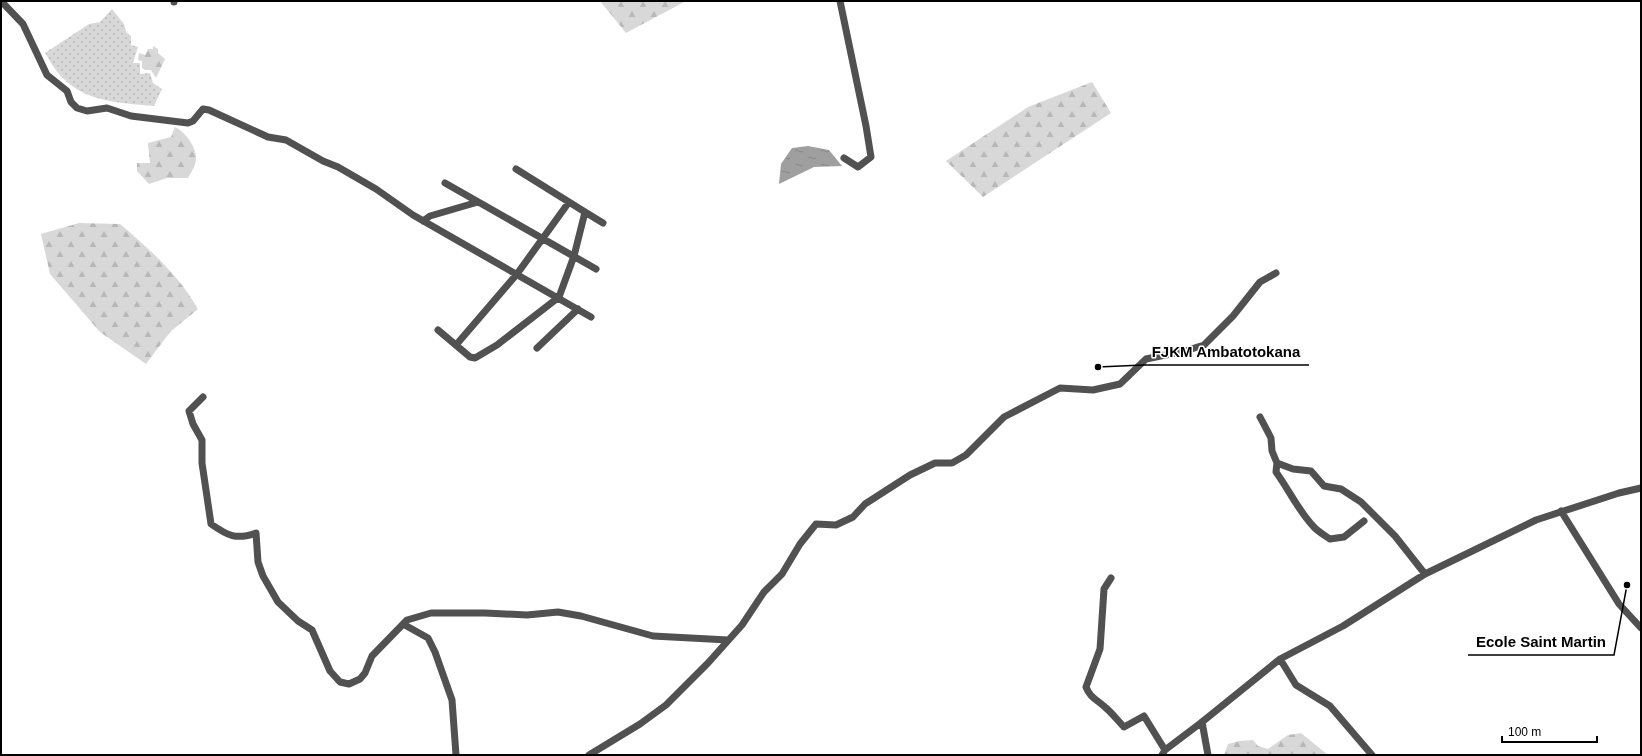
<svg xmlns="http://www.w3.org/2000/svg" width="1642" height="756" font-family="Arial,sans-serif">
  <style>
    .grass { fill: url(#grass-dots) }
    .forest { fill: url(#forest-firs) }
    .water { fill: url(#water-ripples) }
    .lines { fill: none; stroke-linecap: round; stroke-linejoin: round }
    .minor { stroke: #515151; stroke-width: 7 }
    .leader { fill: none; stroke: #000; stroke-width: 1.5 }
    .callout-dot { fill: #000; stroke: #fff; stroke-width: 1.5 }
    .callout-label { font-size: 15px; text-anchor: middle; font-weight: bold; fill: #000; stroke: #fff; stroke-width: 3; stroke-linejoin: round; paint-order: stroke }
  </style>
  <defs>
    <pattern id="grass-dots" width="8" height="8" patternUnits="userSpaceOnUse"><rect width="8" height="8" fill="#d8d8d8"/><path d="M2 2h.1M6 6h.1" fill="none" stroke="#b8b8b8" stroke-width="1.8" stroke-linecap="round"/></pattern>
    <pattern id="forest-firs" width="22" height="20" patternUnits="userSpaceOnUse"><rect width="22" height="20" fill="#d8d8d8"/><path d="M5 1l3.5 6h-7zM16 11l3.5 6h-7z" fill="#b8b8b8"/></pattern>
    <pattern id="water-ripples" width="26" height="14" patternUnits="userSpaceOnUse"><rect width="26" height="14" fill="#9f9f9f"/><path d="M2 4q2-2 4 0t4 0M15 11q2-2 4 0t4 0" fill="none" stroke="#878787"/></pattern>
  </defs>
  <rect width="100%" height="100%" fill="#fff"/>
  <path class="grass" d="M112,9L124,24L126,32L131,36V45L138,47L133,63H140V74L150,73L153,83L162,89L154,106C108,102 71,101 47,56L45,53L89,24L100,22Z"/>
  <path class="forest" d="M600,1H686L626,33Z
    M153,46L158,49V53L165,59L156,78L151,70H145L142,68V61L138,60L139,53L145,55L148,49H153Z
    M1092,82L1111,113L983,197L946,161L1028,107Z
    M175,127C186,132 200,151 195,164C194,169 190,173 188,178H167L149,184L137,171V163H150L148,143L171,137Z
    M79,223L120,224C149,249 178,274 198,309L170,332L146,364L100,332L50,274L41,234Z
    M1301,733L1328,755H1224L1228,744L1239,741L1253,740L1258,746L1268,749L1288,735Z"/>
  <path class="water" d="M808,146L829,150L842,166L814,167L779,184L781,164L792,148Z"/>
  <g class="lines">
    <path class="minor" d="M1,1L23,24L47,75L67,91L71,102L77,108L87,111L107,108L131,116L188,123L193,121L203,109L209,110L268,137L286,140L323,161L338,167L376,189L413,215L591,317
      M840,1L866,126L871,157L858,167L844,158
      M174,2V1
      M445,183L596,269
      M585,212L603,223
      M423,221L430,216L478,202
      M438,330L470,357L475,358L497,345L559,297L574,256L585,212L516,169
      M456,345L517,274L569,202
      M537,348L578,309
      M203,397L189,411L193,424L202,440V463L211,524C228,536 236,540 256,533L258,562L263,576L278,602L298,621L312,630L330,671L340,682L349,684L360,679L365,673L372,656L407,620L431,613H485L527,615L558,612L581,616L653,636L728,640
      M1260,417L1271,438L1272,451L1277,463L1293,469L1311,471L1324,486L1341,489L1361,502L1395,536L1425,574
      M1277,463L1276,472C1289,490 1298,510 1313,526C1317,531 1324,535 1330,539L1344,537L1364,521
      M1561,511L1619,604L1641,628
      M1111,578L1104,589L1100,649L1086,687C1090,698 1098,700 1106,708C1113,714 1118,721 1124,727L1144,716L1165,750
      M403,624L428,638L435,652L452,700L456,755
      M1280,659L1296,685L1330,706L1372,755
      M1202,722L1208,755
      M589,755L640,724L666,705L708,663L742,625L764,592L782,574L800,544L816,524L836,525L853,517L865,504L910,475L935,463H952L966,455L1004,417L1060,388L1093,390L1120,384L1146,359L1185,351L1204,345L1233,316L1260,282L1276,273
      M1162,755L1165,750L1202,722L1280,659L1343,626L1425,574L1536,520L1619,493L1641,488"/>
  </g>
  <path class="leader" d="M1098 367L1143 365H1309M1627 585L1614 655H1468"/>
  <g class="callout-dot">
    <circle cx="1098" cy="367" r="4"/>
    <circle cx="1627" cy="585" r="4"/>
  </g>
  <g class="callout-label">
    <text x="1226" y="357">FJKM Ambatotokana</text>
    <text x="1541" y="647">Ecole Saint Martin</text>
  </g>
  <rect width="1642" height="756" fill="none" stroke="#000000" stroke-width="4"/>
  <path d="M1502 736v6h95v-6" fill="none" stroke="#000000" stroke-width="2"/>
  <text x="1508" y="736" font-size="12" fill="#000000" stroke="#ffffff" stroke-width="3" paint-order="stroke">100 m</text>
</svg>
